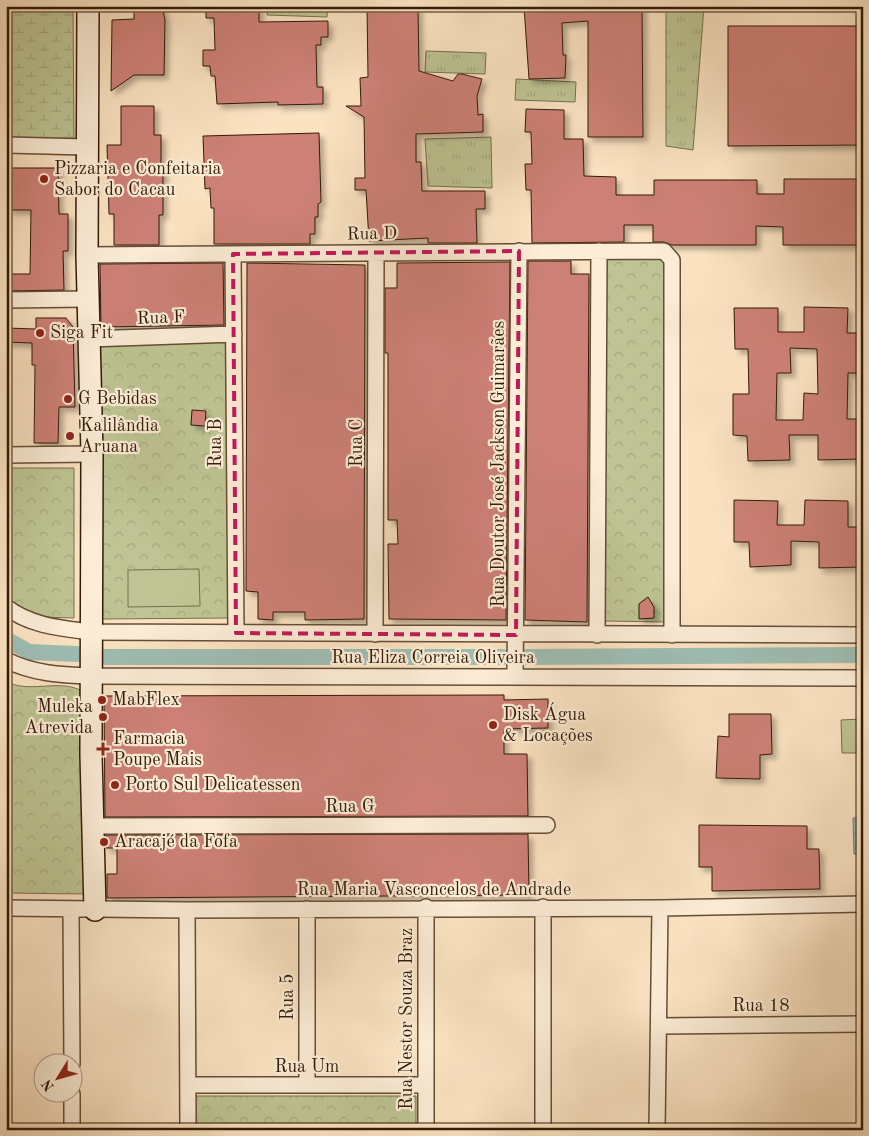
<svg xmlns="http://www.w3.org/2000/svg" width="869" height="1136" font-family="'Old Standard TT',serif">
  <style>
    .grass { fill: url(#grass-tufts); stroke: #78704d }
    .wetland { fill: url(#wetland-marsh); stroke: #78704d }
    .park { fill: url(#park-crowns); stroke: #78704d }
    .pitch { fill: #bec493; stroke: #78704d }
    .water { fill: url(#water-waves); stroke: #747d6f }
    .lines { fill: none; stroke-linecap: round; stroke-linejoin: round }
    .canal { stroke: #9fbeb5; stroke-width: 16 }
    .building { fill: #cd8076; stroke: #331b07; fill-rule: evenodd; filter: url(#shadow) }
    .street-casing { stroke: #654d36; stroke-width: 18 }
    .secondary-casing { stroke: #331b07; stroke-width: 24 }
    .street { stroke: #fcedd7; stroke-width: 15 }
    .secondary { stroke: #fcedd7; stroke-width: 21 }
    .marked { fill: none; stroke: #c2185b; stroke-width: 4; stroke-dasharray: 10 6; stroke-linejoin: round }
    .poi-dot { fill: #8f2418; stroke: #fcedd7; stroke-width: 2 }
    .labels { text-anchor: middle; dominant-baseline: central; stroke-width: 4.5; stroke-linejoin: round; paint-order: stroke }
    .poi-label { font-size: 18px; fill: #331b07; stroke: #fcedd7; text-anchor: start }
    .street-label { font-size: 18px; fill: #331b07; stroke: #fcedd7 }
  </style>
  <defs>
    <pattern id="grass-tufts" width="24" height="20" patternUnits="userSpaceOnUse" patternTransform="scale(1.25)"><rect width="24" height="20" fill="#bec493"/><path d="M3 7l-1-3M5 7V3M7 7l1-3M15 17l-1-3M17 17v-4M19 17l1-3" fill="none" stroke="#a4a87d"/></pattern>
    <pattern id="wetland-marsh" width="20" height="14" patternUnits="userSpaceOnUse" patternTransform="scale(1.25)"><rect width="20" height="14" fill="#bec493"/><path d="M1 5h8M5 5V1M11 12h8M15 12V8" fill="none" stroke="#a4a87d"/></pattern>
    <pattern id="park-crowns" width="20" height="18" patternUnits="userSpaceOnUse" patternTransform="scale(1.25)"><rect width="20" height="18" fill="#bec493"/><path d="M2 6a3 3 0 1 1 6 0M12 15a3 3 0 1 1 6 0" fill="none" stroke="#a4a87d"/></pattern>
    <pattern id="water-waves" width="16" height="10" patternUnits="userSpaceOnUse" patternTransform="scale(1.25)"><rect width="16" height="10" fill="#9fbeb5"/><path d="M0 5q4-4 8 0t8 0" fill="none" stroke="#89a39a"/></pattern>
    <filter id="shadow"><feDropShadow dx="4.5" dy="4.5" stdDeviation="2.5" flood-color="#0004"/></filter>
  </defs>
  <rect width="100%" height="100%" fill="#fbe3c2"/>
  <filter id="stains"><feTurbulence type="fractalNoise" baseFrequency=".004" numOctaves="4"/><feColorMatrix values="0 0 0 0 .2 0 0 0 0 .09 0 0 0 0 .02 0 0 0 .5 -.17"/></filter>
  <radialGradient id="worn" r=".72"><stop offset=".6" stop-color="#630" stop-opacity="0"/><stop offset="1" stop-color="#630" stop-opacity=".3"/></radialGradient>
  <path class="grass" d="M267,6H328L327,17L267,15Z
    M666,6H704L693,150L666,146Z
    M426,51L486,53L485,74L425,72Z
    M516,79L576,82L575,102L515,100Z
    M491,137L492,188L428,186L425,139Z"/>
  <path class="wetland" d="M6,6H73L74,141H6Z"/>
  <path class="park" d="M606,258H667L665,622L604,621Z
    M229,342L230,618L101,619L100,343Z
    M6,468H74V618L39,617L6,598Z
    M6,681C27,694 57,679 80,690L84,894L6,893Z
    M195,1096H416V1130H195Z"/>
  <path class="pitch" d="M199,569L200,606L128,607V570Z
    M6,709H10L11,740H6Z
    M863,719V753H842L841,720Z"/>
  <path class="water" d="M853,818H863L861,854H854Z"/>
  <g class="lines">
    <path class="canal" d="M6,639L29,652L77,654
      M105,657H502
      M527,657L863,655"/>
  </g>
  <path class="building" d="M134,6H162L165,20L164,75H134L111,91L112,20L134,19Z
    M206,6H259V22L328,21V37H321V45H316L317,87H323V104L278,105V102L217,104L215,76H211L210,66H203V50H215L214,18H206Z
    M367,6H418L419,71L453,81L458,74H462L482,79L477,96L478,115L483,114V132L416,134V162H421L422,191H485V209H476L477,243H428V238L369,241L366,190H355V178H365L364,117L346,106H361L360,78L368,77Z
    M524,6H642L643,137H588V21L562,23L563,55H566L565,78L529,79Z
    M728,26H863V145L728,146Z
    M121,106H154V135H161V165H163V215H159V245H114V214H109L107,145H121Z
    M526,109L564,110V139H583L584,176L616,177V195H654V180H757V194H784V179H863V245H783V227L756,226V245H672L664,242H653V225H624V242L532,243L531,190H526L525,164H532L531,132H525Z
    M319,133L321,202L318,204V217H315V234H310V244H214V208H211L210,188L205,189L203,136Z
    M7,168H58L59,214H68V251H63L64,290L6,291V274H30L31,210H8Z
    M528,261H571V274H589L587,622L525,620Z
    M510,262L506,620L389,619L388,544H398L397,520H388V353H385V288H397V263Z
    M223,263L224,325L101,327L100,264Z
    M247,263L365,265L364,619L305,620V612H273V620L258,619V592L246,591Z
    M804,307L848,308L847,333H859L860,373H848L847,419H860V459L818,460V435H789L790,460L748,461L747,436L733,435V394H749L748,349H735L734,308H778V332H804ZM790,348L817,349L818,394L804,393L803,420H776L777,373H791Z
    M36,318H66L73,327L75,407H59L58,443H34L35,365H32V343L6,342V328L36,329Z
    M192,410L206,411L205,426L191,425Z
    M734,500L778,501L777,525H804L805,500L848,501V527H861V567L819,568V542L791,541V565L750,567L749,542H734Z
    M648,597L654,607V618L639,619V604Z
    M504,695V700L548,699V728L504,729V754H527L528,816L105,817L104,696Z
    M729,714H771L772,754L760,755V779L716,778L718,736L729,737Z
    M699,825L807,826V849H819L820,889L712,891V867H699Z
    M528,834L529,895L107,898V874H117V848H106V835Z"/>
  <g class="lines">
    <defs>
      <path id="street" d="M6,145L86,147
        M233,254L236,633
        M87,255L664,251L672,260V635
        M6,300L88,299
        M89,339L234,334
        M6,455L92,454
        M6,607C31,626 60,628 91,632L863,635
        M375,634L376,253
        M597,635L599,251
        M6,660C34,674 61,675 91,676L863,678
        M515,677L519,251
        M93,826L547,825
        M426,907V1130
        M543,907V1130
        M6,908L187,910L660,908L863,904
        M307,909V1085
        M71,910L72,1064
        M187,910L188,1130
        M659,1026L863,1024
        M188,1085H426
        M72,1094V1130
        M657,1130L660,908"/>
      <path id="secondary" d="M88,6L87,255L92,454L91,755L95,910"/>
    </defs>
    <use href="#street" class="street-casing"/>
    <use href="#secondary" class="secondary-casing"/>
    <use href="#street" class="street"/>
    <use href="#secondary" class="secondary"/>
  </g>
  <path class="marked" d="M519,251L516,635L236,633L233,254Z"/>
  <g class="poi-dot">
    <circle cx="44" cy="179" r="5"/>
    <circle cx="40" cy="333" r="5"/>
    <circle cx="68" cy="399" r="5"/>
    <circle cx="70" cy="436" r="5"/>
    <circle cx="102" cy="700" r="5"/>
    <circle cx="103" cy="717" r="5"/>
    <circle cx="493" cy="725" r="5"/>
    <path d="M100.5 741.5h5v5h5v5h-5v5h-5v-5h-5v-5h5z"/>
    <circle cx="115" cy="785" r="5"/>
    <circle cx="104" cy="842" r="5"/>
  </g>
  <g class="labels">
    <g class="poi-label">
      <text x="54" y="169">Pizzaria e Confeitaria<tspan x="54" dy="21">Sabor do Cacau</tspan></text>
      <text x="50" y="333">Siga Fit</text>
      <text x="78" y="399">G Bebidas</text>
      <text x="80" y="426">Kalilândia<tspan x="80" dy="21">Aruana</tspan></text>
      <text x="112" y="700">MabFlex</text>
      <text x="93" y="707" text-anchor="end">Muleka<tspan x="93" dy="21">Atrevida</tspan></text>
      <text x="503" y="715">Disk Água<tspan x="503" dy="21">&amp; Locações</tspan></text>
      <text x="113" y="739">Farmacia<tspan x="113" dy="21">Poupe Mais</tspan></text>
      <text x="125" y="785">Porto Sul Delicatessen</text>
      <text x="114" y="842">Aracajé da Fofa</text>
    </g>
    <g class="street-label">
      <text transform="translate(372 234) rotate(-1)">Rua D</text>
      <text transform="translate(161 318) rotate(-2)">Rua F</text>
      <text transform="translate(216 443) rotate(-90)">Rua B</text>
      <text transform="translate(357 443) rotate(-90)">Rua C</text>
      <text transform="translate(499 464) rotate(-90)">Rua Doutor José Jackson Guimarães</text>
      <text x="433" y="658">Rua Eliza Correia Oliveira</text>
      <text x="350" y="807">Rua G</text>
      <text x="434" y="890">Rua Maria Vasconcelos de Andrade</text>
      <text transform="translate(288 997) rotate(-90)">Rua 5</text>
      <text x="761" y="1006">Rua 18</text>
      <text transform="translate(407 1019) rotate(-90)">Rua Nestor Souza Braz</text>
      <text x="307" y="1067">Rua Um</text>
    </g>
  </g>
  <rect width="869" height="1136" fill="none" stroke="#fbe3c2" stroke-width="25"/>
  <rect x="8" y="8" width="854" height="1121" fill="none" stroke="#331b07" stroke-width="2.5"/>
  <rect x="12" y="12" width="844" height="1111" fill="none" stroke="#331b07"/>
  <g transform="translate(58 1078) rotate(233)"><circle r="24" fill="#fcedd7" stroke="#ac9984"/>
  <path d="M0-4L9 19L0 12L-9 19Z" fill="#8f2418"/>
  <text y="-8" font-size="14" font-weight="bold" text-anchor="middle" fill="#331b07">N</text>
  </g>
  <rect width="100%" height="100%" filter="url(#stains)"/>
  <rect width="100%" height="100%" fill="url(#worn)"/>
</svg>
